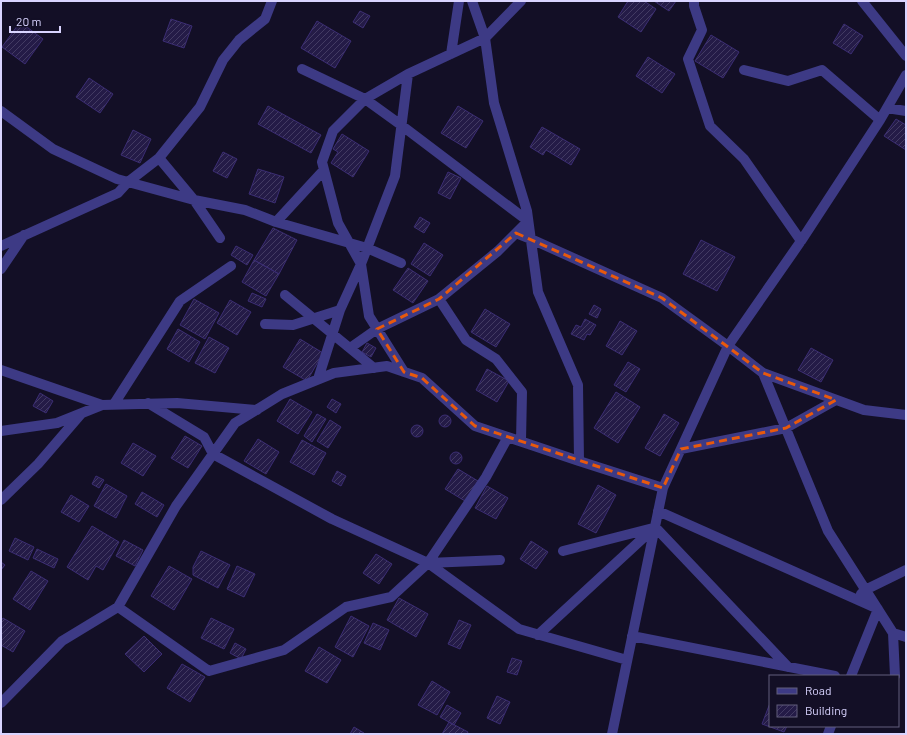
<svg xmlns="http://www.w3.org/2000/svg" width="907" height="735" font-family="Barlow,sans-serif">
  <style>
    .building { fill: url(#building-hatch); stroke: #3b2d73 }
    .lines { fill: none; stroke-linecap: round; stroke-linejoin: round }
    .minor { stroke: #3d3a85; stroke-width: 10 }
    .marked { fill: none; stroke: #e8590c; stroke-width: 3; stroke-dasharray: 8 5; stroke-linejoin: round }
  </style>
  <defs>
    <pattern id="building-hatch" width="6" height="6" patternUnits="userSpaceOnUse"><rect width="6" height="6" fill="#241b47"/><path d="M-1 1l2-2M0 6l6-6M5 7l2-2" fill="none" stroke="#433b63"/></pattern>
  </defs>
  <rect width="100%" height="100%" fill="#130f26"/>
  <path class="building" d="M628,1H644L656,9L641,32L618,17Z
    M654,1H676L669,11Z
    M360,11L370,16L363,28L353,22Z
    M171,19L192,26L184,48L163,41Z
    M317,21L351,41L335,68L301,48Z
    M20,22L43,39L25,64L2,47Z
    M844,24L863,36L851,54L833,43Z
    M711,35L739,52L723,78L695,61Z
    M648,57L675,74L662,93L636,76Z
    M89,78L113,94L100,113L76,97Z
    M268,106L321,135L311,153L258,124Z
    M458,106L483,121L466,148L441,133Z
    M896,119L906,125V150L884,136Z
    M542,127L580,149L571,165L546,150L543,155L530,147Z
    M133,130L151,139L140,163L121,155Z
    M342,134L369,151L353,177L331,163L338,152L333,149Z
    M223,152L237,159L227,178L213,171Z
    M258,169L284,177L275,203L249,194Z
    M448,172L461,178L450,199L438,193Z
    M420,217L430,223L424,233L414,227Z
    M273,228L297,240L279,274L254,260Z
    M701,240L735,257L717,291L683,274Z
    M424,243L443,255L430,276L411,264Z
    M236,246L253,255L247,265L231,255Z
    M254,260L279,274L266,296L242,282Z
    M408,268L428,281L413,303L393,290Z
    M252,293L266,299L262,307L248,301Z
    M194,299L219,313L205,339L180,325Z
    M230,300L251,312L237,335L217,323Z
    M594,305L601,309L597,318L589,314Z
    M485,309L510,324L496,347L471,332Z
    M585,319L596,325L590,335L587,334L584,340L571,334L576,325L581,327Z
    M620,321L637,331L622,355L606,346Z
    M178,329L200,342L189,362L167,349Z
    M209,337L229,348L215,373L195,363Z
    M300,339L323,353L307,381L283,367Z
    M367,343L376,348L371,357L362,352Z
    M811,348L833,360L821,382L798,370Z
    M628,362L640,369L626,392L614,385Z
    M487,369L509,381L497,402L476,390Z
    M616,392L640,407L618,443L594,428Z
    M40,393L53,401L46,413L33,406Z
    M290,399L312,412L298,434L277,421Z
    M332,399L341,404L336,413L327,407Z
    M317,414L326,419L312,442L304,436Z
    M664,414L679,423L660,456L645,448Z
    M439 421a6 6 0 1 1 12 0a6 6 0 1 1-12 0Z
    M330,420L341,427L328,448L317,441Z
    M411 431a6 6 0 1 1 12 0a6 6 0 1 1-12 0Z
    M185,436L202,446L188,468L171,458Z
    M258,439L279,452L266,474L244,461Z
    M302,440L326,453L314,475L290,462Z
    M133,443L156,456L143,476L121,463Z
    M450 458a6 6 0 1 1 12 0a6 6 0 1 1-12 0Z
    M458,469L478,481L465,501L445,489Z
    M337,471L346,476L341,486L332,481Z
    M96,476L104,480L99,488L92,484Z
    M106,484L127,496L116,518L94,506Z
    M598,485L616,495L596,533L578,524Z
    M487,486L508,498L496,519L475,508Z
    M142,492L164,505L157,517L135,504Z
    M71,495L89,506L79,522L61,512Z
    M92,526L119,542L103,570L96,566L88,580L67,567Z
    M15,538L34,547L28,560L9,551Z
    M124,540L143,550L135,566L116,556Z
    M531,541L548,552L536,569L520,559Z
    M37,549L58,559L54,568L33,558Z
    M201,551L230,565L218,588L193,575V567Z
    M376,554L392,564L379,584L363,573Z
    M1,562L5,565L1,570Z
    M169,566L192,579L174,610L151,596Z
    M237,566L255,574L244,597L227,589Z
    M31,571L48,581L30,610L13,599Z
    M399,598L428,614L416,637L387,620Z
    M351,616L369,626L353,657L335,647Z
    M3,618L25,631L13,652L1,645V621Z
    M211,618L234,629L224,649L201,638Z
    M459,620L471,625L460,649L448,644Z
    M373,623L389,630L380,650L364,643Z
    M144,636L162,654L144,672L125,654Z
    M235,643L246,649L241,659L230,653Z
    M319,647L341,660L327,683L305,671Z
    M512,658L522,661L517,675L507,672Z
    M182,664L205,677L190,702L167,688Z
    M432,681L450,692L437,715L418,705Z
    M497,696L510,702L500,724L487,718Z
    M770,703V726H787L784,732L762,724Z
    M447,705L461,713L454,725L440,717Z
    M449,722L468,732L467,734H442Z
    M354,727L364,733L363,734H350Z"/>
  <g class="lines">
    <path class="minor" d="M472,1L485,38L494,103L527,211L538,292L578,385L579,461L663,488
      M694,1V6L702,30L688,59L710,126L744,159L801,241
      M862,1L906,56
      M451,54L459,1
      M302,69L365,99L401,125L528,221L498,251L439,299L377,329L350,348
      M744,70L788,81L822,70L880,120
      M887,108L906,111
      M1,111L53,149L117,179L194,200L245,210L276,222L367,248L401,263
      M159,158L194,200L220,238
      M276,222L324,170
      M516,233L531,239L662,298L728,346L763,373L828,531L893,633L895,676
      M1,246L118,193L128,182L159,158L200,107L223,60L239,40L265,19L272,1
      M1,269L24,235
      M285,295L374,368
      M439,299L466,340L496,359L522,392L521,441
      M265,324L293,325L340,310
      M1,370L102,405L177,403L257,410
      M404,372L369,316L361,264L338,223L322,162L333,131L365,99L408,74L485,38L521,1
      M763,373L864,410L906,415
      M318,379L340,310L361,264L395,176L408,74
      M148,403L204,437L213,454L332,519L428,563L519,629L627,660
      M114,404L180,301L231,266
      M1,431L57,423L102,405
      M681,449L786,428L836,400
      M1,500L38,464L81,414
      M658,511L878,609L851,676
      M655,527L788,667
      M563,551L653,528
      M428,563L486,477L508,437
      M861,594L865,590L906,570
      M118,607L209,671L284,650L346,607L391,597L428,563L500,560
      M893,633L906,637
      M538,635L655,527
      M632,636L835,676
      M1,703L62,641L118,607L176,506L235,423L282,394L334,373L387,366L422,378L475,426L579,461
      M612,734L663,488L728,346L801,241L880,120L906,75
      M828,734L831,726"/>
  </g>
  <path class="marked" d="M516,233L662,298L763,373L836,400L786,428L681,449L663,488L475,426L422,378L404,372L377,329L439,299Z"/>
  <rect width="907" height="735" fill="none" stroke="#d9d4ff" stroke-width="4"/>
  <rect x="769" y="675" width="130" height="52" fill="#130f26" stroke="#625e7d"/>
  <rect x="777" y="688" width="20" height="6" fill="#3d3a85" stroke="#625e7d"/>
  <text x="805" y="695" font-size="12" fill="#d9d4ff">Road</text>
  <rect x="777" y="705" width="20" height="12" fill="url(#building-hatch)" stroke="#625e7d"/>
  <text x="805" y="715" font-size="12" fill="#d9d4ff">Building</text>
  <path d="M10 26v6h50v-6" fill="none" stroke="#d9d4ff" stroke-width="2"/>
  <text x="16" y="26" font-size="12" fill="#d9d4ff" stroke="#130f26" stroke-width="3" paint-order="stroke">20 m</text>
</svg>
